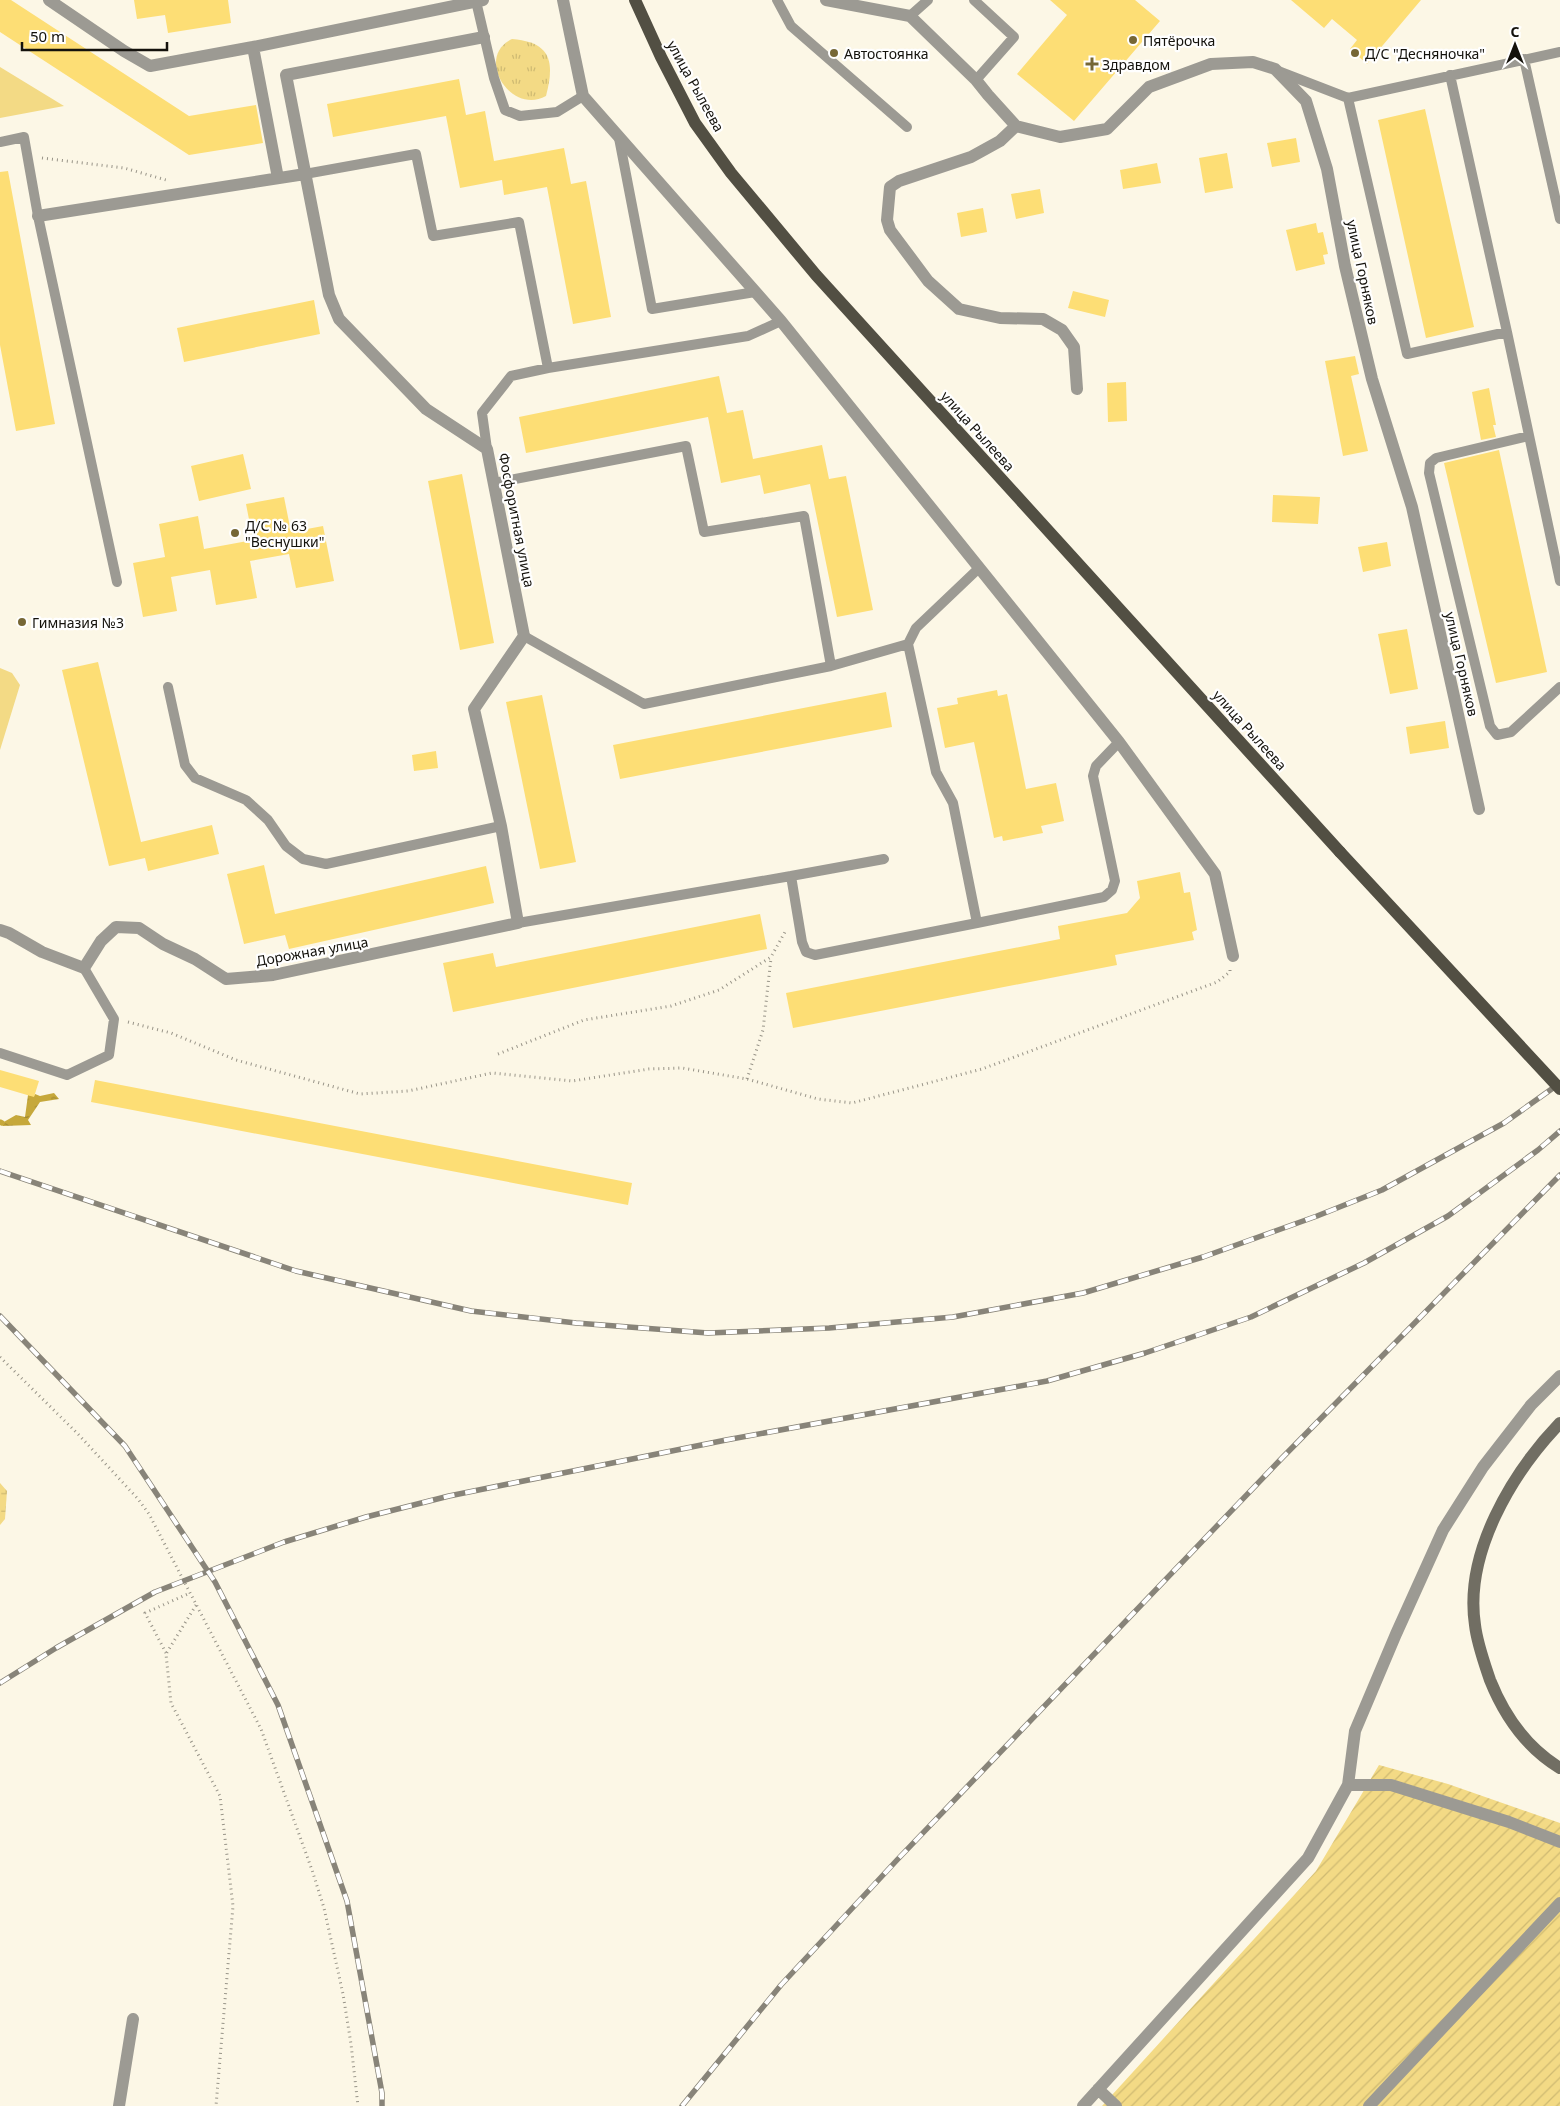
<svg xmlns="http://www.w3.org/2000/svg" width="1560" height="2106" font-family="'Noto Sans',sans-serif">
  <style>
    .grass { fill: url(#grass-tufts) }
    .wetland { fill: url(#wetland-marsh) }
    .park { fill: #f3da85 }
    .garden { fill: url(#garden-furrows) }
    .water { fill: url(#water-ripples) }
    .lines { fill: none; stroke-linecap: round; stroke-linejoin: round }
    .stream { stroke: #c6a83b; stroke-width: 5.5 }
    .building { fill: #fdde75 }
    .path { stroke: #989488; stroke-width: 3; stroke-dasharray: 1 4; stroke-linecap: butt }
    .lane { stroke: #9c9a93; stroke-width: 10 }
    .street { stroke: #9c9a93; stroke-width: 12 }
    .secondary { stroke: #716e63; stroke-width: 12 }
    .primary { stroke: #524f43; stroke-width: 12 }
    .rail-casing { stroke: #888479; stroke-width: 5.5 }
    .rail { stroke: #fff; stroke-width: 4; stroke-dasharray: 11; stroke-linecap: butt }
    .primary-bridge { stroke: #524f43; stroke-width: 12 }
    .poi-dot { fill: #766735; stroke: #fff; stroke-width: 2 }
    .labels { text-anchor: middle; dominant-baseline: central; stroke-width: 4.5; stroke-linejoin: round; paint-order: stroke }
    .poi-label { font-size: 14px; fill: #14120c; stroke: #fff; text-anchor: start }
    .street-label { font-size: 14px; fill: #14120c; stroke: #fff }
  </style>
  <defs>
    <pattern id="grass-tufts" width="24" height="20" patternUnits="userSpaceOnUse" patternTransform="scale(1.25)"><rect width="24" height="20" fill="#f3da85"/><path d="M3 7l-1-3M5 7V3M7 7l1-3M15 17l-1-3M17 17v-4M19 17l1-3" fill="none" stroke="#cfba72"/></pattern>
    <pattern id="wetland-marsh" width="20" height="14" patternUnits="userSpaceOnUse" patternTransform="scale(1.25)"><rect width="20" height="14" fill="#f3da85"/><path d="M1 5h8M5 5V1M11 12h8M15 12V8" fill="none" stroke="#cfba72"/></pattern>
    <pattern id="garden-furrows" width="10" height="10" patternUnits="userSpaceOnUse" patternTransform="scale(1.25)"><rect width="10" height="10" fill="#f3da85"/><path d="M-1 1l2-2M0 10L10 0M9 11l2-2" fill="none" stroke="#cfba72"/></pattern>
    <pattern id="water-ripples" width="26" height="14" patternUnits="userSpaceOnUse" patternTransform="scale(1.25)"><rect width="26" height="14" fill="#c6a83b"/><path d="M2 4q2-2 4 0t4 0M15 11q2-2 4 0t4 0" fill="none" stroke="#a08730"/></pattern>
  </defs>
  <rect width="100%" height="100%" fill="#fcf7e6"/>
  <path class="grass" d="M512,39C551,42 555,62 546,96C511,116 474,57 512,39Z"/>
  <path class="wetland" d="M0,1483L7,1491L5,1519L0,1525Z"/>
  <path class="park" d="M0,67L64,106L0,118Z
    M0,668L12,673L20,685L0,750Z"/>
  <path class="garden" d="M1379,1765L1448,1784L1560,1823V2106H1102L1316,1871Z"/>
  <path class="water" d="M54,1093L59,1099L40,1102L28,1120L31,1125L3,1126L2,1123L16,1115L25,1117L28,1095L34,1096L35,1094L40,1096Z"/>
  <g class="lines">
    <path class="stream" d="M0,1122L2,1123"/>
  </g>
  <path class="building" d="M0,0H11L189,116L256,105L263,143L189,155L0,32Z
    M134,0H228L231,23L168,33L165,15L137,19Z
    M1050,0H1135L1160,21L1074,121L1017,74L1067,15Z
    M1291,0H1421L1367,64L1350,49L1357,40L1332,19L1324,28Z
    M459,79L466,115L485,111L494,161L564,148L571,184L586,181L611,317L573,324L547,187L504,195L502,180L460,188L446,116L333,137L327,104Z
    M1425,109L1474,327L1426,338L1378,120Z
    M1296,138L1300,162L1272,167L1267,143Z
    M1227,153L1233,188L1205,193L1199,158Z
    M1157,163L1161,183L1123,189L1120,170Z
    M8,171L55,424L16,431L0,345V172Z
    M1040,189L1044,213L1016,219L1011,194Z
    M983,208L987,232L961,237L957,213Z
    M1316,223L1318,233L1323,232L1328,254L1323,255L1325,264L1296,271L1286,230Z
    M1073,291L1109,300L1105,317L1068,308Z
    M314,300L320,334L184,362L177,328Z
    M1355,356L1359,374L1351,376L1368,451L1343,456L1325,361Z
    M719,376L727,413L743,410L753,459L822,445L829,479L846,476L873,610L837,617L810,484L764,494L760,475L721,483L708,417L526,453L519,417Z
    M1126,382L1127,421L1108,422L1107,383Z
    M1489,388L1496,425H1493L1496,437L1481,440L1472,392Z
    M1499,450L1547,672L1496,683L1444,463Z
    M243,454L251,489L199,501L191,466Z
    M462,474L494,643L460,650L428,481Z
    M1273,495L1320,497L1318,524L1272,522Z
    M284,497L291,532L323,526L334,581L296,588L289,554L250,561L257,598L216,605L210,570L171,577L177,611L143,617L133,563L165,557L159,524L198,516L204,549L253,540L246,504Z
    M1387,542L1391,566L1363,572L1358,547Z
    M1407,629L1418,689L1390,694L1378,634Z
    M98,662L141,842L212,825L219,854L148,871L145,858L109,866L62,670Z
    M997,690L998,696L1007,694L1026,789L1056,783L1064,821L1041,826L1043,833L1003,841L1002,836L994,838L974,742L945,748L937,708L958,704L957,698Z
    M886,692L892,727L620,779L613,745Z
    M542,695L576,862L540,869L506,702Z
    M1445,721L1449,748L1410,754L1406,727Z
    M436,751L438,768L414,771L412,755Z
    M264,865L275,914L486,866L494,903L289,949L285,935L244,944L227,874Z
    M1180,872L1184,893L1190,892L1197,930L1192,932L1194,940L1115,955L1117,965L793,1028L786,993L1060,939L1058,926L1127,913L1140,898L1137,881Z
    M760,914L767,949L453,1012L443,963L493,953L496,967Z
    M0,1070L39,1081L34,1097L0,1087Z
    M95,1080L632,1183L628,1205L91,1102Z"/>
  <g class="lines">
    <path class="path" d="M42,158L124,168L166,180
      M128,1022L171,1033L236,1060L360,1094L408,1091L492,1073L572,1081L649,1069L682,1068L747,1079L818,1099L852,1103L982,1069L1217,982L1230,972V969
      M498,1054L584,1020L671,1006L719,990L771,957L785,932
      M747,1079L763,1030L771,958
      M0,1357L78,1434L138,1499L149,1514L261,1729L312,1870L324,1908L343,1994L351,2044L358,2106
      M196,1605L166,1654L171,1703L220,1796L233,1906L216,2106
      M166,1653L145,1613L190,1593"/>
    <path class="lane" d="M777,0L791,26L907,127
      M974,0L1014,37L976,80
      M476,1L494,78L505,110L520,116L557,112L583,96
      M910,16L928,0
      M1524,59L1560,219
      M1278,71L1348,98L1560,52
      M1348,98L1407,354L1507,332L1450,75
      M619,138L652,309L755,292
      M0,142L24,137L38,216L117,582
      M305,174L416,154L433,236L519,222L548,368L748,336L781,321
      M1507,332L1560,581
      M1529,436L1436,458L1430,463L1429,473L1490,726L1497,735L1511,732L1560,687
      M487,449L482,413L511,376L548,368
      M494,483L686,446L704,532L804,516L831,666
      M978,569L916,628L908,644L936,772L953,803L977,923L1104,897L1112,890L1115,881L1093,776L1096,766L1119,742
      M524,636L644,704L831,666L908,644
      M168,687L185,765L195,778L246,800L268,820L286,846L303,859L326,864L501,826
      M791,876L884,859
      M518,923L791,876L802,942L806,952L815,955L977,923
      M0,1053L67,1075L109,1055L114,1019L84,968"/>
    <path class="street" d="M49,0L124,51L150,66L253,47L483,0
      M563,0L583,96L781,321L1119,742L1215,874L1233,956
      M826,0L910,16L976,80L988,95L1016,126L1060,137L1107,129L1149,87L1211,64L1253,62L1275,69L1306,101L1327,169L1345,266L1372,379L1412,507L1479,809
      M253,47L278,178
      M1016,126L1000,141L971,157L899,181L890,187L887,220L890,230L928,281L959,309L1000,318L1043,319L1062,330L1074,347L1077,389
      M38,216L305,174
      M0,930L9,933L42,952L84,968L101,941L116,927L139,928L163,944L195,959L226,979L273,975L518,923L501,826L474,709L524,636L487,449L426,409L339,319L329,295L286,75L484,37
      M1348,1785H1391L1509,1822L1560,1842
      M1098,2089L1116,2106
      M119,2106L133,2019
      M1083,2106L1308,1858L1348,1785L1355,1731L1396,1634L1443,1530L1483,1467L1531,1405L1560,1376
      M1369,2106L1560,1903"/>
    <path class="secondary" d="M1560,1423C1512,1473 1464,1553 1475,1625C1477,1643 1484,1662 1490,1680C1504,1715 1527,1748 1560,1768"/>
    <path class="primary" d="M635,0L661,57L695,123L731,173L816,275L1340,852"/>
    <defs>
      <path id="rail" d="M0,1171L296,1271L471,1311L576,1323L708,1333L829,1328L953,1317L1083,1293L1203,1257L1317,1216L1382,1190L1504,1123L1560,1083
        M0,1316L125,1446L215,1582L278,1705L347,1901L382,2093V2106
        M0,1683L56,1648L155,1592L284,1542L366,1517L449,1496L726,1440L1047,1381L1145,1353L1251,1317L1364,1263L1448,1216L1538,1150L1560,1131
        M682,2106L781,1985L897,1860L1282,1458L1560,1175"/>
    </defs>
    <use href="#rail" class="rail-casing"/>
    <use href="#rail" class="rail"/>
    <path class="primary-bridge" d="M1340,852L1560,1089"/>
  </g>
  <g class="poi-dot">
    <circle cx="1133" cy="40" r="5"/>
    <circle cx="834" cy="53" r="5"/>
    <circle cx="1355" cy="53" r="5"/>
    <path d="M1089.5 56.5h5v5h5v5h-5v5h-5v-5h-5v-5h5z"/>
    <circle cx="235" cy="533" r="5"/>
    <circle cx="22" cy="622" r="5"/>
  </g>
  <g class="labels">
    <g class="poi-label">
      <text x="1143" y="40">Пятёрочка</text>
      <text x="844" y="53">Автостоянка</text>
      <text x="1365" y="53">Д/С "Десняночка"</text>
      <text x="1102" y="64">Здравдом</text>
      <text x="245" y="525">Д/С № 63<tspan x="245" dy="16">"Веснушки"</tspan></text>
      <text x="32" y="622">Гимназия №3</text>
    </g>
    <g class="street-label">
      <text transform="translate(696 86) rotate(61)">улица Рылеева</text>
      <text transform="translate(1363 272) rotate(78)">улица Горняков</text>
      <text transform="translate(978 431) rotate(48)">улица Рылеева</text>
      <text transform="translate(517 520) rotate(79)">Фосфоритная улица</text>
      <text transform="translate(1462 664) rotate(77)">улица Горняков</text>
      <text transform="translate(1250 730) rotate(48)">улица Рылеева</text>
      <text transform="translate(312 951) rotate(-10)">Дорожная улица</text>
    </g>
  </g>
  <g transform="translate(1515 45)" stroke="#ffffff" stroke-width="4" paint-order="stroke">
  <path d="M0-4L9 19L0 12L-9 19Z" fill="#14120c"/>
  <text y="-8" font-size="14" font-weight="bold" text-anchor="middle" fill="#14120c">С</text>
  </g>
  <path d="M22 42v8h145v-8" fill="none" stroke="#14120c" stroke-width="2.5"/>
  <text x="30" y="42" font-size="15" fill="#14120c" stroke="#ffffff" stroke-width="4" paint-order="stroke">50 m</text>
</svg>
